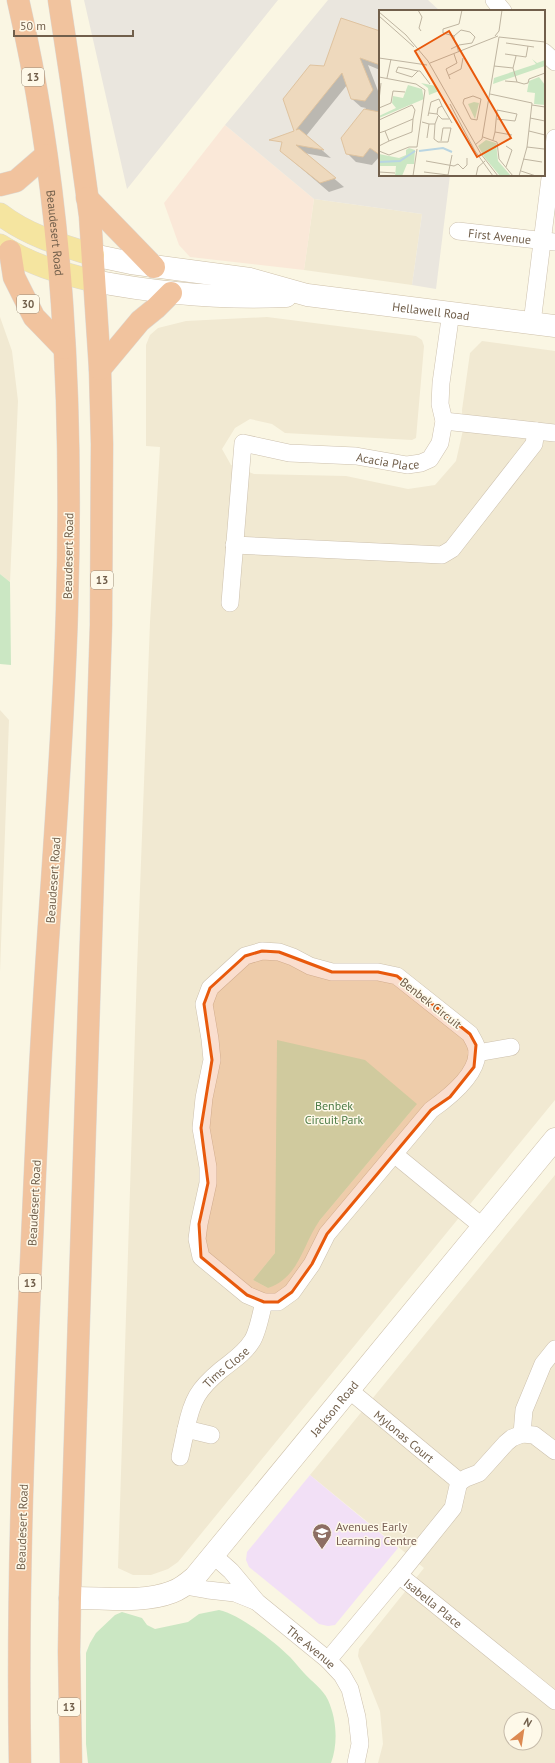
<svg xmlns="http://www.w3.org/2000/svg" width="555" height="1763" font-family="'PT Sans',sans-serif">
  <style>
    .residential { fill: #f1e9d2; fill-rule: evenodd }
    .commercial { fill: #fae8d8 }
    .industrial { fill: #eae6de }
    .education { fill: #f2e0f6 }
    .green { fill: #cbe7c3 }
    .shadow { fill: #0003 }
    .building { fill: #eed9bd; stroke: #dfc39f }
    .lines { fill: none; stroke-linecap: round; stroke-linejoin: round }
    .street-casing { stroke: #cdc1ae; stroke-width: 18 }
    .secondary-casing { stroke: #cec0a9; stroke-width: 23 }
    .primary-casing { stroke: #ddd9d4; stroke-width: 23 }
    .highway-casing { stroke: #ddd9d4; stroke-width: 23 }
    .street { stroke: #fff; stroke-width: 17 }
    .secondary { stroke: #fff; stroke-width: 22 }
    .primary { stroke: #f5e5a0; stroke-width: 22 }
    .highway { stroke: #f1c39e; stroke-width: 22 }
    .marked { fill: #e8590c; fill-opacity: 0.2; stroke: #e8590c; stroke-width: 3; stroke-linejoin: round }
    .labels { text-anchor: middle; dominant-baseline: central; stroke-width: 3; stroke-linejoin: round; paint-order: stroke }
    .shield { fill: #fef9e9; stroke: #9b8d7a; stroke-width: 1 }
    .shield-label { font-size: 11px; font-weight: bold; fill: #715f4b }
    .street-label { font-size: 12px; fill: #715f4b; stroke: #fef9e9 }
    .park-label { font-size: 12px; fill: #4d7b47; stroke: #fef9e9 }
    .education-label { font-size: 12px; fill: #785e54; stroke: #fef9e9; text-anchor: start }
    .inset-river { fill: none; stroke: #b9d5e2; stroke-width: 2 }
    .inset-road { fill: none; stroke: #bfb5a1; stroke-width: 1 }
    .view { fill: #e8590c; fill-opacity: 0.15; stroke: #e8590c; stroke-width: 2 }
    .inset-edge { fill: none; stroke: #715f4b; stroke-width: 2 }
  </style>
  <rect width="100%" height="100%" fill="#faf6e3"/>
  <path class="residential" d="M314,199L422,214L412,285L304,270Z
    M0,317L12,351L18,401L10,582L0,574Z
    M267,317L416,336L422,340L424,346L416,438L412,440L285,433L272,424L250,419L235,428L222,449L231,465L254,474L346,476L408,489L435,485L456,461L463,430L462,410L470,353L482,341L555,351V1100L178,1562L168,1569L151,1575H133L118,1568L137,969L150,622L160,447L146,446V345L150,335L158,328L186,321ZM417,1104L320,1220L268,1288L253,1280L275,1253Z
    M0,710L9,720L0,973Z
    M555,1175V1763H378L383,1744L380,1711L358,1656L359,1649L424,1568L310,1475ZM511,1719H535V1743H511Z"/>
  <path class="commercial" d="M225,125L314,199L304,270L190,257L179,245L164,203Z"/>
  <path class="industrial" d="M84,0H278L127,189Z
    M328,0H428L440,11H380V175H450L436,289L412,285L422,214L314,199L225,125Z"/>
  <path class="education" d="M310,1475L398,1548L335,1625L328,1626L319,1624L249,1567L246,1560L247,1552Z"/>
  <path class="green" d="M0,574L10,582L11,665L0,664Z
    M277,1040L365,1060L417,1104L320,1220C302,1245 300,1277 268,1288L253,1280L275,1253Z
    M219,1610C239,1614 275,1642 290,1657C295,1662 299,1668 304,1673C312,1682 323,1689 328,1700C337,1720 338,1744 331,1763H88L86,1744V1653L90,1643L96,1633L115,1615L122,1612L142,1618L147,1625L155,1629L188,1622L199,1614Z"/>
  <path class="shadow" d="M380,32V70L368,65L380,96V156L372,165L356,162L347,153L342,138L366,108L361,107L352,99L347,85L306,136L331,158L304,153L344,187L329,192L281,151L295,131L325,67Z"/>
  <path class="building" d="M341,18L380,31V65L360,58L373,90L365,101L351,99L342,73L296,130L299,129L324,150L296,145L336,178L320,183L280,151L282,142L269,140L294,131L283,99L310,65L324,66Z
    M364,109L380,112V155L370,148L363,157L346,154L341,138Z"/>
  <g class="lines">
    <defs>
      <g id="street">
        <path d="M494,0L503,11"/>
        <path d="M544,52L555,62"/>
        <path id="s1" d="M458,231L555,242"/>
        <path d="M532,323L555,138"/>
        <path d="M444,421L555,433"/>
        <path d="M234,545L442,555L452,549L534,444L536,431"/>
        <path id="s2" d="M230,603L243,443L289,453L356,456L407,465L421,463L430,459L440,443L444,421L440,404L441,383L451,312"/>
        <path d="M262,951L279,952L293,957L310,966L332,972H378L397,976L470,1034C473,1040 478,1046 477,1054C476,1076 448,1098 431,1110L327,1234L312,1264L292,1292L278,1302H264L247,1295L201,1257L197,1239L199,1224L208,1183V1167L201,1128L204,1098L212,1060L210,1039L204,1004L210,988L245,956Z"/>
        <path d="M477,1053L511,1047"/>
        <path d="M394,1154L483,1227"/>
        <path id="s3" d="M349,1390L460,1482"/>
        <path id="s4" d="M186,1429C192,1400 198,1389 221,1370C232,1361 244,1354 252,1341C258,1332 261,1313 264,1302"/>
        <path d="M522,1434L534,1435L555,1451"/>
        <path d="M180,1457L186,1429L211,1435"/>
        <path id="s5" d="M213,1555L231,1571L257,1602L328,1660L342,1675L350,1689L357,1717L360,1744L356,1763"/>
        <path d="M399,1575L453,1508L458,1486L460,1482L466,1478L479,1473L506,1443L512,1438L522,1434L524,1410L543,1364L555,1349"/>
        <path d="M185,1586L208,1590L235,1593L255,1601"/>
        <path id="s6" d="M328,1660L399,1575L555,1701"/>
      </g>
      <g id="secondary">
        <path id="s7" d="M93,255L131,263L250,279L307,295L555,326"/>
        <path d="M94,281C157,293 222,299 286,296"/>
        <path id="s8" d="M70,1598C102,1597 141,1604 172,1592C181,1589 188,1583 195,1577L555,1139"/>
      </g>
      <path id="primary" d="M0,214C27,235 61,245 93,255
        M0,245C29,264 60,273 94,281"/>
      <g id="highway">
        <path id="s9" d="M18,0C64,199 73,406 67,609C63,752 50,893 42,1035C37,1118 34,1201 30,1284C23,1443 17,1603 20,1763"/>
        <path d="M59,0L71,79L90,216L100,369L102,444L101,625L70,1598L69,1652L71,1763"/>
        <path d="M0,185L16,181L46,155"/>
        <path d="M87,198L154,267"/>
        <path d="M10,251L14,277L34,317L64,348"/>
        <path d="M100,369L140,321L156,308L171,293"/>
      </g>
    </defs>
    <use href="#street" class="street-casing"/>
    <use href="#secondary" class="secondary-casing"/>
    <use href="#primary" class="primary-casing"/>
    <use href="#highway" class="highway-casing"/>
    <use href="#street" class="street"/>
    <use href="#secondary" class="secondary"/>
    <use href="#primary" class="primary"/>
    <use href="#highway" class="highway"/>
  </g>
  <path class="marked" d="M262,951L279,952L332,972H378L397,976L470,1034L476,1045L474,1067L450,1097L431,1110L327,1234L312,1264L292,1292L278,1302H264L247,1295L201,1257L199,1224L208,1183L201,1128L212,1060L204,1004L210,988L245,956Z"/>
  <defs>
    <symbol id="school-pin" viewBox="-11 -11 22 30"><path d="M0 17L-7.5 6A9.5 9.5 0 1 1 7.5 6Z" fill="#8d6e63" stroke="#fef9e9"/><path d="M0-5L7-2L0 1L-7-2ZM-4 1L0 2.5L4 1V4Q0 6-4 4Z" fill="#fff"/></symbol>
  </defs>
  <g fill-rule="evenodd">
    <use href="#school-pin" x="311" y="1522" width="22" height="30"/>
  </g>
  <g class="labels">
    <g class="shield">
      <rect x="22" y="68" width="22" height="18" rx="3"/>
      <rect x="17" y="295" width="22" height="18" rx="3"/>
      <rect x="91" y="571" width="22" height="18" rx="3"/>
      <rect x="19" y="1274" width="22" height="18" rx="3"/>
      <rect x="58" y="1698" width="22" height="18" rx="3"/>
    </g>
    <g class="shield-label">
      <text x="33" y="77">13</text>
      <text x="28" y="304">30</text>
      <text x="102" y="580">13</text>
      <text x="30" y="1283">13</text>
      <text x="69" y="1707">13</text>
    </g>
    <g class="street-label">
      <text stroke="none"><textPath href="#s9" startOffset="236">Beaudesert Road</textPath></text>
      <text stroke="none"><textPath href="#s1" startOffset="42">First Avenue</textPath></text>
      <text stroke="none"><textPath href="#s7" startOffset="343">Hellawell Road</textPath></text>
      <text stroke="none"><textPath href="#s2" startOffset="307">Acacia Place</textPath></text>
      <text transform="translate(68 556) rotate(-89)">Beaudesert Road</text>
      <text transform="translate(53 880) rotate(-86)">Beaudesert Road</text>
      <text transform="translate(431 1003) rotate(38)">Benbek Circuit</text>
      <text transform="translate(34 1203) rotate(-87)">Beaudesert Road</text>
      <text stroke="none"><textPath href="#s4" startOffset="76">Tims Close</textPath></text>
      <text stroke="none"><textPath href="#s8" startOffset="349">Jackson Road</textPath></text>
      <text stroke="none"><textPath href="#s3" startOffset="72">Mylonas Court</textPath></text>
      <text transform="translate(22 1527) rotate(-88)">Beaudesert Road</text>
      <text stroke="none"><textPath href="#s6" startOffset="155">Isabella Place</textPath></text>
      <text stroke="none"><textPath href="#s5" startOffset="135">The Avenue</textPath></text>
    </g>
    <g class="park-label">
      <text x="334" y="1105">Benbek<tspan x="334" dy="14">Circuit Park</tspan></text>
    </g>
    <g class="education-label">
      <text x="336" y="1526">Avenues Early<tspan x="336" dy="14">Learning Centre</tspan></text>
    </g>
  </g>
  <g transform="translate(379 10)">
    <rect width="166" height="166" fill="#faf6e3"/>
    <path d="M153,49L158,53L166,50V56L114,74L115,68L157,54ZM160,67L166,75V95L155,94L156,83L148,82L150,71ZM42,73L57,76L60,81L50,85L49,78ZM29,75L43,79L45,89L0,108V106L17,98L13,93L14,86L24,88ZM95,92L100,93L96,109L89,94ZM107,130L117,133L119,151L132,166H121L106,148L99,136ZM30,138L36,140L35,154H28L23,166H16L17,156H0V144L20,148L27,145V140Z" fill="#cbe7c3"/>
    <path class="inset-river" d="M40,141L64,138L73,142M0,152L21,151L36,141"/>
    <path class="inset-road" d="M39,0L43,7L40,18L42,21M0,2L27,25L49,51L102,144L119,166M0,6L35,37M75,26L64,23V19L80,14L83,0M116,26L120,21L123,0M120,27L166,32M127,33L155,37M72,39L78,36H79L80,35L93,33L96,27L91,22L82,20L75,26V30L78,36L79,40L80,42M126,44L147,47L149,36M0,48L48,55M51,53L119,26M115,56L134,58L138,72L145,74L149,73L150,69L166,63M134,58L137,46M39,61L33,67L17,62L19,57L30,59L34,60L39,61H41L51,74M70,65L82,59L84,48M0,67L37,74L46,80L38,137M8,68L12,49M71,69L67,59L78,53L75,44M126,71L138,72M111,84L153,93L148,137L140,166M94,86L102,89L98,110L92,109L84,93L85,89ZM0,90L2,73M71,94L96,141L114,166M153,95L166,97M63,96L73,113M0,98L12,93L14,81L26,82M50,103L58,104L63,109H70M49,106L52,92L60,89L63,96L59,98L58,104M151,108L166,111M0,110L33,95L36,100L34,109M43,112L50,114L48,128M50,114H56L59,106M56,114L55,129L59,132H69L72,118H64L62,131M6,121L34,109L33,122L10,131M150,121L166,125M116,122L118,100L138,104L136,111L118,109M0,123L6,121L10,131L0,136M104,127L118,132L120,149L134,166M114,130L116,122L133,125M96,135L103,129L120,27M148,137L165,139M0,141L10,145L30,137H38M144,149L163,152M47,151L75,156L79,154L84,159L88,155V148M127,157L133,140L127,136M142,161L157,166M0,162L16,163M45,162L69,165M69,165L73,145M34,166L38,139M97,166L99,157L106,151"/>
    <path class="view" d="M70,21L132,128L98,147L36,41Z"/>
    <rect width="166" height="166" class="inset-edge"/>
  </g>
  <g transform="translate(523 1731) rotate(30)"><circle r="19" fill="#fef9e9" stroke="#c6bbaa"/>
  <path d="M0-3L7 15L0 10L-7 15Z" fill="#dc8951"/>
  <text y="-6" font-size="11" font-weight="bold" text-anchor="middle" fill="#715f4b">N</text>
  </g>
  <path d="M14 30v6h119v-6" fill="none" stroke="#715f4b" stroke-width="2"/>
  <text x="20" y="30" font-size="12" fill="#715f4b" stroke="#fef9e9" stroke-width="3" paint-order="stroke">50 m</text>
</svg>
